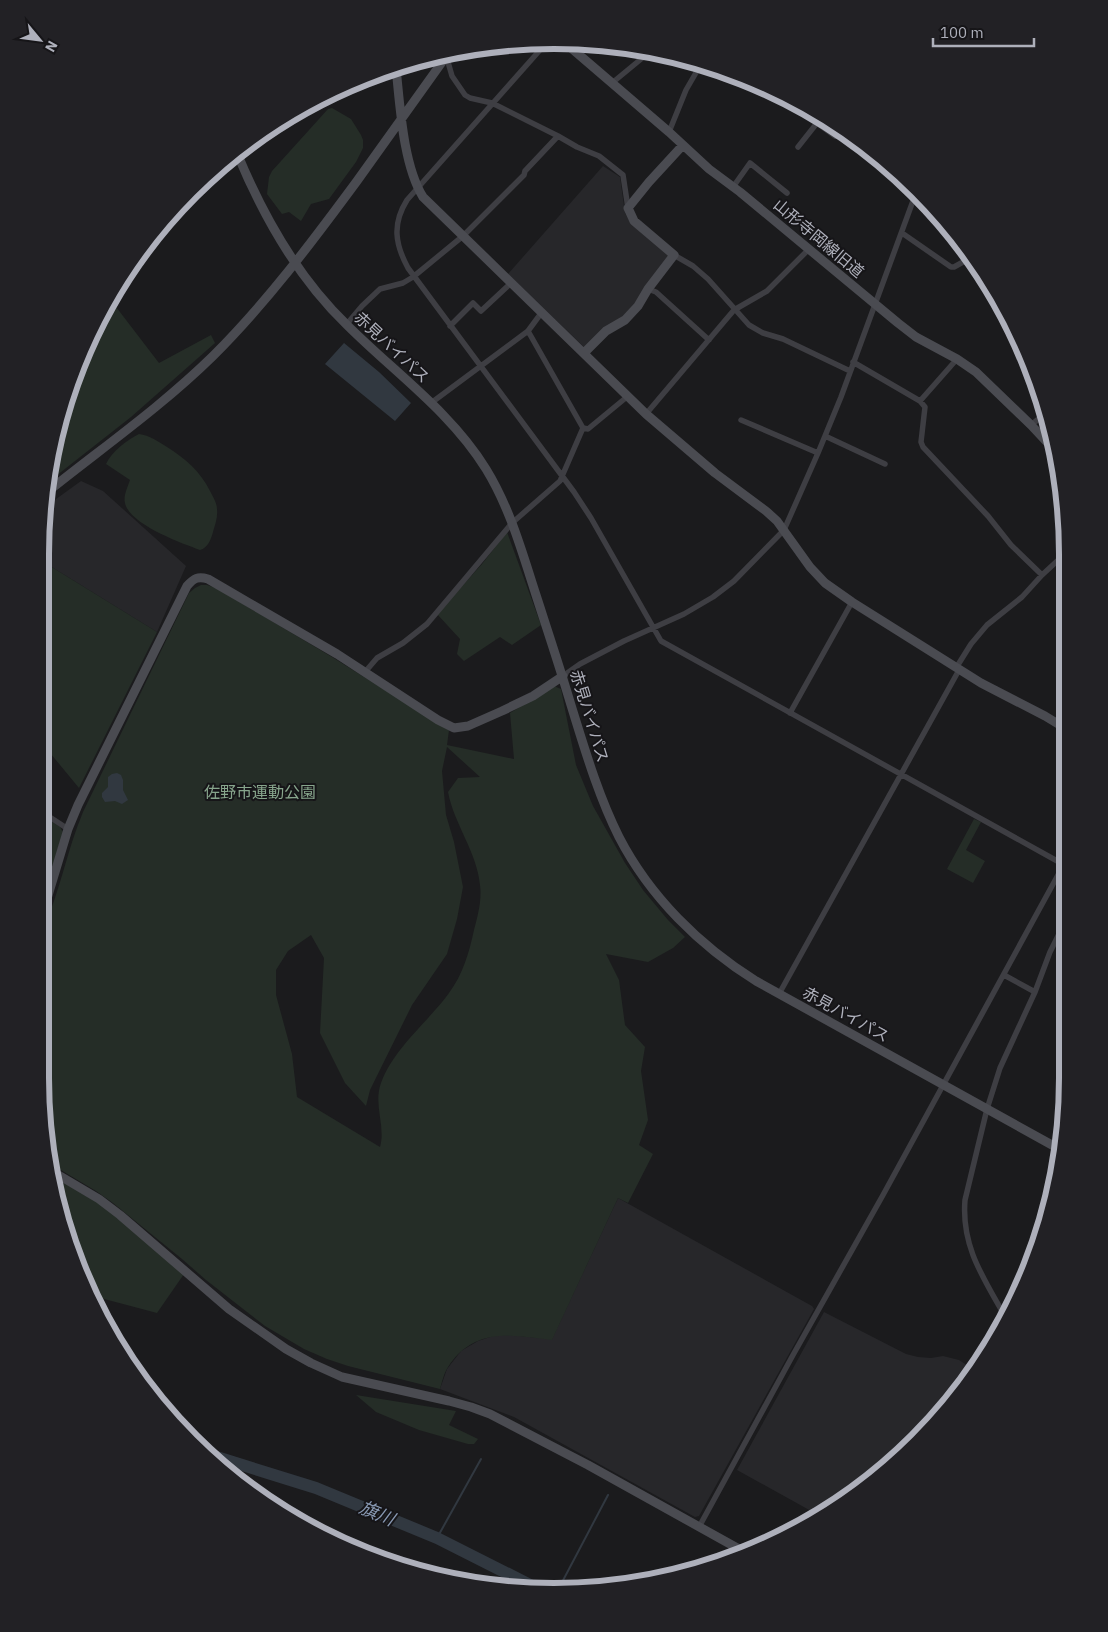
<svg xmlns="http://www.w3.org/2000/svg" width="1108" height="1632" font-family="'IBM Plex Sans','Noto Sans JP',sans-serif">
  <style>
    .built { fill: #27272a }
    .green { fill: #252d27; fill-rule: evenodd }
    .water { fill: #313840 }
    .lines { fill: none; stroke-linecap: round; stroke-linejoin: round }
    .stream { stroke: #313840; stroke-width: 2 }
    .river { stroke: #313840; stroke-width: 12 }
    .street { stroke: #3e3e43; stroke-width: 5.5 }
    .secondary { stroke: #4a4b51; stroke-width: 9 }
    .labels { text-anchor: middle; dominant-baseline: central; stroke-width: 4; stroke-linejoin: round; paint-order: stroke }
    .street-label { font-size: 16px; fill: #aeb0bb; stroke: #161518 }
    .park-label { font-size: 16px; fill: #87a58c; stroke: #161518 }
    .water-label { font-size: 18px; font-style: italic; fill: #8899b3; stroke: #161518 }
    .rim { fill: none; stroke: #aeb0bb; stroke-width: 6 }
  </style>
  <rect width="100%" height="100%" fill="#1b1b1d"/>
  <path class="built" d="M603,166L620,177L625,213L630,222L670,255L637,305L585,348L508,274Z
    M81,481L103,491L186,566L157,632L50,566L40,582V554L45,507Z
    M618,1198L812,1306L814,1309L699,1516L695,1517L514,1417L440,1389L447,1369L461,1351L478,1341L496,1335H509L552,1339Z
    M824,1312L906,1354L918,1357L931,1358L943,1356L959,1360L976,1371L918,1441L820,1516L737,1470Z"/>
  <path class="green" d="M332,108L351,119L361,135L363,140V148L356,162L329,199L311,204L301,221L289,212L282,214L267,194L269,177L272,171L328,109Z
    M110,299L159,363L211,335L215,343L131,417L47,483L50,454L93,326Z
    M139,434C149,435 159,442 167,447C186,459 200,471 210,491C213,497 217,503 217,509C218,517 215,525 213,532C211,539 208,548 200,550C181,543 129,524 125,503C123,496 128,486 130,480L106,464C112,451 127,440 139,434Z
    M507,532L541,625L512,645L500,637L464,661L457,654L460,639L437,614L482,564Z
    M50,566L157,632L79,788L41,742L40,582Z
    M201,585H207L216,588L332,657L449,730L447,745L514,759L510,713L554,686L561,689L576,765L593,806L625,863L643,890L668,920L685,937L673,948L648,962L606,954L619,980L625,1025L645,1047L641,1071L648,1120L639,1145L653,1154L628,1203L618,1198L552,1340C511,1335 474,1327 448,1367C444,1373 442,1382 440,1389L348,1366L327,1359L304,1349L265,1326L206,1280L182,1259L113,1203L96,1191L49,1163L44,1145L43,929C60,892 67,850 83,812L189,593L195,588ZM447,747L480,777L458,778L448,792C454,824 477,852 480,885C482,900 478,915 474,930C469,953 463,974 449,993C427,1023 394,1048 381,1083C373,1105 386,1126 380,1147L297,1097L292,1054L276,995V970L288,951L311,935L324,958L320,1033L345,1083L366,1106L370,1090L412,1005L447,954L457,919L463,887L454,842L446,815L442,771Z
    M42,815L60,827L63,832L43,897Z
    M974,819L981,822L966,850L985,861L973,883L947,869Z
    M51,1175L104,1206L184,1274L157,1313L93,1296L67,1243Z
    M356,1395L456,1411L449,1425L478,1439L474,1444H468L419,1430L376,1412Z"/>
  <path class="water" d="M344,343L379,372L411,403L395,421L325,364Z
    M117,773L121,775L123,780V790L128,800L122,804L115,801L105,802L102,797V793L108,787V777L112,774Z"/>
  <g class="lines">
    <path class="stream" d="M437,1538L481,1459
      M559,1588L608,1495"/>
    <path class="river" d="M207,1454L316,1488L437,1538L540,1590"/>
    <path class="street" d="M548,41L407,200C392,224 395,244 408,268L574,492L591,518L661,641L1068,867
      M446,55L452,76L465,95L470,98L492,103L558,136L577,147L599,156L623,175L628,208
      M612,83L652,50
      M669,132L686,90L701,64
      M798,147L817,123L835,136L841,128
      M733,187L750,163L787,193
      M902,233L951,267H954L972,257
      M674,255L693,266L708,279L749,325L763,333L783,339L850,371
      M965,260L986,277
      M648,289L656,292L709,340
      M346,325L362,306L380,289L403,283L413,277L463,236L524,175L525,171L558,136
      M450,326L473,303L481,311L511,283
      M853,362L920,401L925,407L921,442L923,447L988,516L1011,545L1042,575
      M920,401L957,359
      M431,403L528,331L542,312
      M646,414L734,310L767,291L809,249
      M741,420L818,453
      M1031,425L1046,413
      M583,428L588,429L628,396
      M825,436L885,464
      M956,668L971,644L987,625L1022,597L1042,575L1068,551
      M365,672L377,658L403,643L427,624L512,523L560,481L583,428L528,331
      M563,676L580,664L624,641L684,614L713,597L734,581L784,530L818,453L841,397L917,190
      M790,713L852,602
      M42,812L68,829
      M1004,975L1035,992
      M779,994L959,670
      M1007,1320C985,1280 961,1248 965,1200L987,1109L1000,1068L1035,992L1050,952L1068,916
      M699,1527L793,1355L883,1195L1064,864"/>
    <path class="secondary" d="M563,41L669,132L709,169L740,192L898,323L916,337L957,359L976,372L1031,425L1058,454
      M396,68C400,105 403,165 423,197L646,414L715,473L766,511L777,521L810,567L825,583L852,602L981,683L1045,716L1068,730
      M237,153C263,216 297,277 347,325C394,372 451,412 486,469C510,508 522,552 536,595C548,632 560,668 571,705C585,750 598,795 619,837C650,897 700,946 756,981L1061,1150
      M584,353L606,331L625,320L638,306L648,289L674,255L634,221L628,208L649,182L683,145
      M46,493C102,448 161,407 213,356C267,302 312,242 357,181C388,137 419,94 450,51
      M43,912L68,829L78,805L187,586C194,578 198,576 208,579L337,654L438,720L454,728L468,726L502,711L533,696L563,676
      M50,1170L99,1199L120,1215L229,1309L286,1349L311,1363L342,1377L449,1401L471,1407L490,1414L588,1465L748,1554"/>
  </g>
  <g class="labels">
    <g class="street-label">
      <text transform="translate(819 238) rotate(40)">山形寺岡線旧道</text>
      <text transform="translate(392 347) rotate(43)">赤見バイパス</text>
      <text transform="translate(590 716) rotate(73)">赤見バイパス</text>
      <text transform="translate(846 1014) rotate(29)">赤見バイパス</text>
    </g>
    <g class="park-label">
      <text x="260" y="792">佐野市運動公園</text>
    </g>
    <g class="water-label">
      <text transform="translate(377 1513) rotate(23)">旗川</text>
    </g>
  </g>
  <path d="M0 0H1108V1632H0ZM554 49H554A505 505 0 0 1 1059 554V1078A505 505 0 0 1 554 1583H554A505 505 0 0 1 49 1078V554A505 505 0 0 1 554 49Z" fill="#222125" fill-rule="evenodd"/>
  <path class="rim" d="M554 49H554A505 505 0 0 1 1059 554V1078A505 505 0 0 1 554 1583H554A505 505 0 0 1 49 1078V554A505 505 0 0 1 554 49Z"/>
  <g transform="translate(40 40) rotate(119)" stroke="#161518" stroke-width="4" paint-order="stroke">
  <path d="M0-4L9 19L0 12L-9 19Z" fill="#aeb0bb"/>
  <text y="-8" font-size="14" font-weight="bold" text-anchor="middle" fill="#aeb0bb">N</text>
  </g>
  <path d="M933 38v8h101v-8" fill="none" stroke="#aeb0bb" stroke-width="2.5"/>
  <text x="940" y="38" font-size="15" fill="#aeb0bb" stroke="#161518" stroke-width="4" paint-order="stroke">100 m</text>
</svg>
